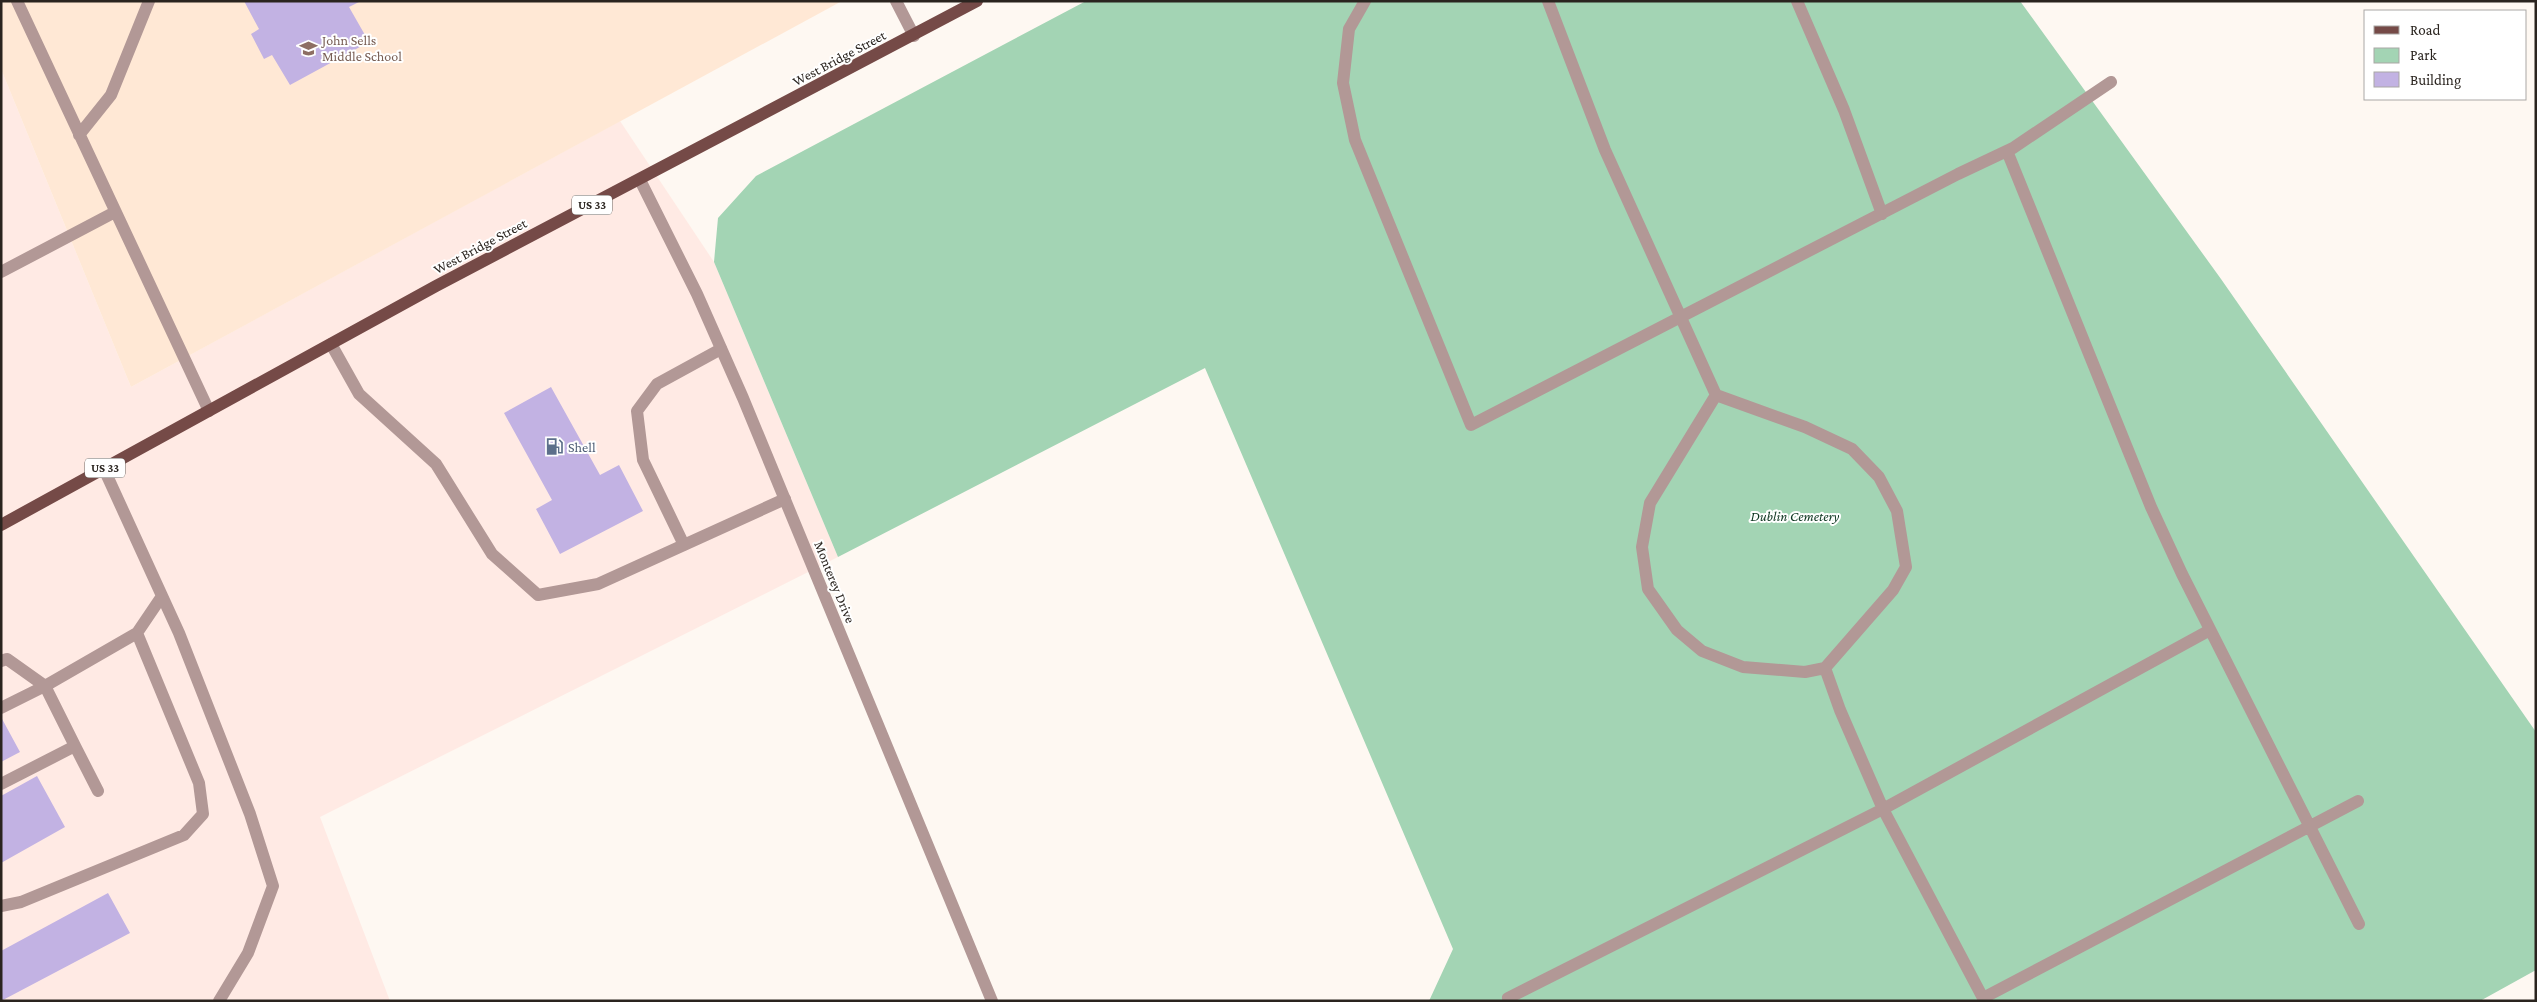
<svg xmlns="http://www.w3.org/2000/svg" width="2537" height="1002" font-family="'Crimson Pro',serif">
  <style>
    .commercial { fill: #ffeae4 }
    .built { fill: #ffe8d5 }
    .green { fill: #a3d4b4 }
    .building { fill: #c2b2e3 }
    .lines { fill: none; stroke-linecap: round; stroke-linejoin: round }
    .service { stroke: #b29896; stroke-width: 12 }
    .tertiary { stroke: #b29896; stroke-width: 12 }
    .primary { stroke: #754a47; stroke-width: 12 }
    .labels { text-anchor: middle; dominant-baseline: central; stroke-width: 4; stroke-linejoin: round; paint-order: stroke }
    .shield { fill: #fff; stroke: #6a6662; stroke-width: 1 }
    .shield-label { font-size: 12px; font-weight: bold; fill: #2a241f }
    .education-label { font-size: 14px; fill: #785e54; stroke: #fff; text-anchor: start }
    .street-label { font-size: 14px; fill: #2a241f; stroke: #fff }
    .service-label { font-size: 14px; fill: #4e5e75; stroke: #fff; text-anchor: start }
    .park-label { font-size: 14px; font-style: italic; fill: #0c351f; stroke: #fff }
  </style>
  <rect width="100%" height="100%" fill="#fef8f2"/>
  <path class="commercial" d="M1,69L131,387L620,121L714,262L838,557L320,817L390,1001H1Z"/>
  <path class="built" d="M1,1H842L131,387L1,69Z"/>
  <path class="green" d="M1086,1H2020L2221,279L2536,732V970L2480,1001H1429L1453,949L1205,368L838,557L714,262L718,218L756,176Z"/>
  <path class="building" d="M244,1H361L349,7L369,42L290,85L272,55L264,59L251,34L259,29Z
    M551,387L600,475L619,465L643,511L560,554L536,509L552,500L504,413Z
    M1,717L20,752L1,762Z
    M37,776L65,827L1,863V796Z
    M108,893L130,933L1,1001V951Z"/>
  <g class="lines">
    <path class="service" d="M17,1L209,411
      M896,1L914,36
      M1365,1L1349,29L1343,83L1355,140L1471,425L1958,174L2013,148L2111,82
      M1548,1L1605,150L1716,395L1805,427L1852,449L1879,477L1897,511L1906,567L1893,590L1825,668L1840,710L1883,809L1983,998L2358,801
      M1797,1L1844,110L1882,214
      M79,135L111,95L149,1
      M2007,151L2151,507L2182,574L2359,924
      M1,272L115,212
      M331,344L359,394L436,464L492,554L538,595L598,584L785,499
      M1716,395L1650,503L1642,547L1648,589L1677,630L1702,651L1743,667L1805,672L1825,668
      M104,469L179,633L250,814L273,886L248,953L219,1001
      M684,545L643,460L637,411L657,384L721,349
      M1,661L7,659L45,686L1,708
      M75,746L98,791
      M1,784L75,746L45,686L137,633L162,596
      M1,906L21,902L184,835L203,814L199,783L137,633
      M1509,1001L1508,998L1883,809L2210,630"/>
    <path class="tertiary" d="M640,180L697,294L743,398L992,1001"/>
    <path class="primary" d="M1,525L436,286L977,1"/>
  </g>
  <defs>
    <symbol id="school-bare" viewBox="-9 -9 18 18"><path d="M0-5L7-2L0 1L-7-2ZM-4 1L0 2.5L4 1V4Q0 6-4 4Z" fill="#8d6e63" stroke="#fff" stroke-width="2.5" paint-order="stroke"/></symbol>
    <symbol id="fuel-bare" viewBox="-9 -9 18 18"><path d="M-5.5-6h7V0h2V4h1.3V-2.5L3-4.5l.8-.8L6-3V5H2.5V1h-1V6h-7ZM-4.2-4.7v3.2H.2V-4.7Z" fill="#5c6f8a" stroke="#fff" stroke-width="2.5" paint-order="stroke"/></symbol>
  </defs>
  <g fill-rule="evenodd">
    <use href="#school-bare" x="296" y="36" width="25" height="25"/>
    <use href="#fuel-bare" x="542" y="434" width="25" height="25"/>
  </g>
  <g class="labels">
    <g class="shield">
      <rect x="572" y="195.5" width="40" height="19" rx="4"/>
      <rect x="85" y="458.5" width="40" height="19" rx="4"/>
    </g>
    <g class="shield-label">
      <text x="592" y="205">US 33</text>
      <text x="105" y="468">US 33</text>
    </g>
    <g class="education-label">
      <text x="322" y="40">John Sells<tspan x="322" dy="16">Middle School</tspan></text>
    </g>
    <g class="street-label">
      <text transform="translate(839 58) rotate(-28)">West Bridge Street</text>
      <text transform="translate(480 246) rotate(-28)">West Bridge Street</text>
      <text transform="translate(835 582) rotate(68)">Monterey Drive</text>
    </g>
    <g class="service-label">
      <text x="568" y="447">Shell</text>
    </g>
    <g class="park-label">
      <text x="1795" y="516">Dublin Cemetery</text>
    </g>
  </g>
  <rect width="2537" height="1002" fill="none" stroke="#2a241f" stroke-width="5"/>
  <rect x="2364" y="10" width="162" height="90" fill="#ffffff" stroke="#aaa7a5"/>
  <rect x="2374" y="26" width="25" height="8" fill="#754a47" stroke="#aaa7a5"/>
  <text x="2410" y="35" font-size="15" fill="#2a241f">Road</text>
  <rect x="2374" y="48" width="25" height="15" fill="#a3d4b4" stroke="#aaa7a5"/>
  <text x="2410" y="60" font-size="15" fill="#2a241f">Park</text>
  <rect x="2374" y="72" width="25" height="15" fill="#c2b2e3" stroke="#aaa7a5"/>
  <text x="2410" y="85" font-size="15" fill="#2a241f">Building</text>
</svg>
